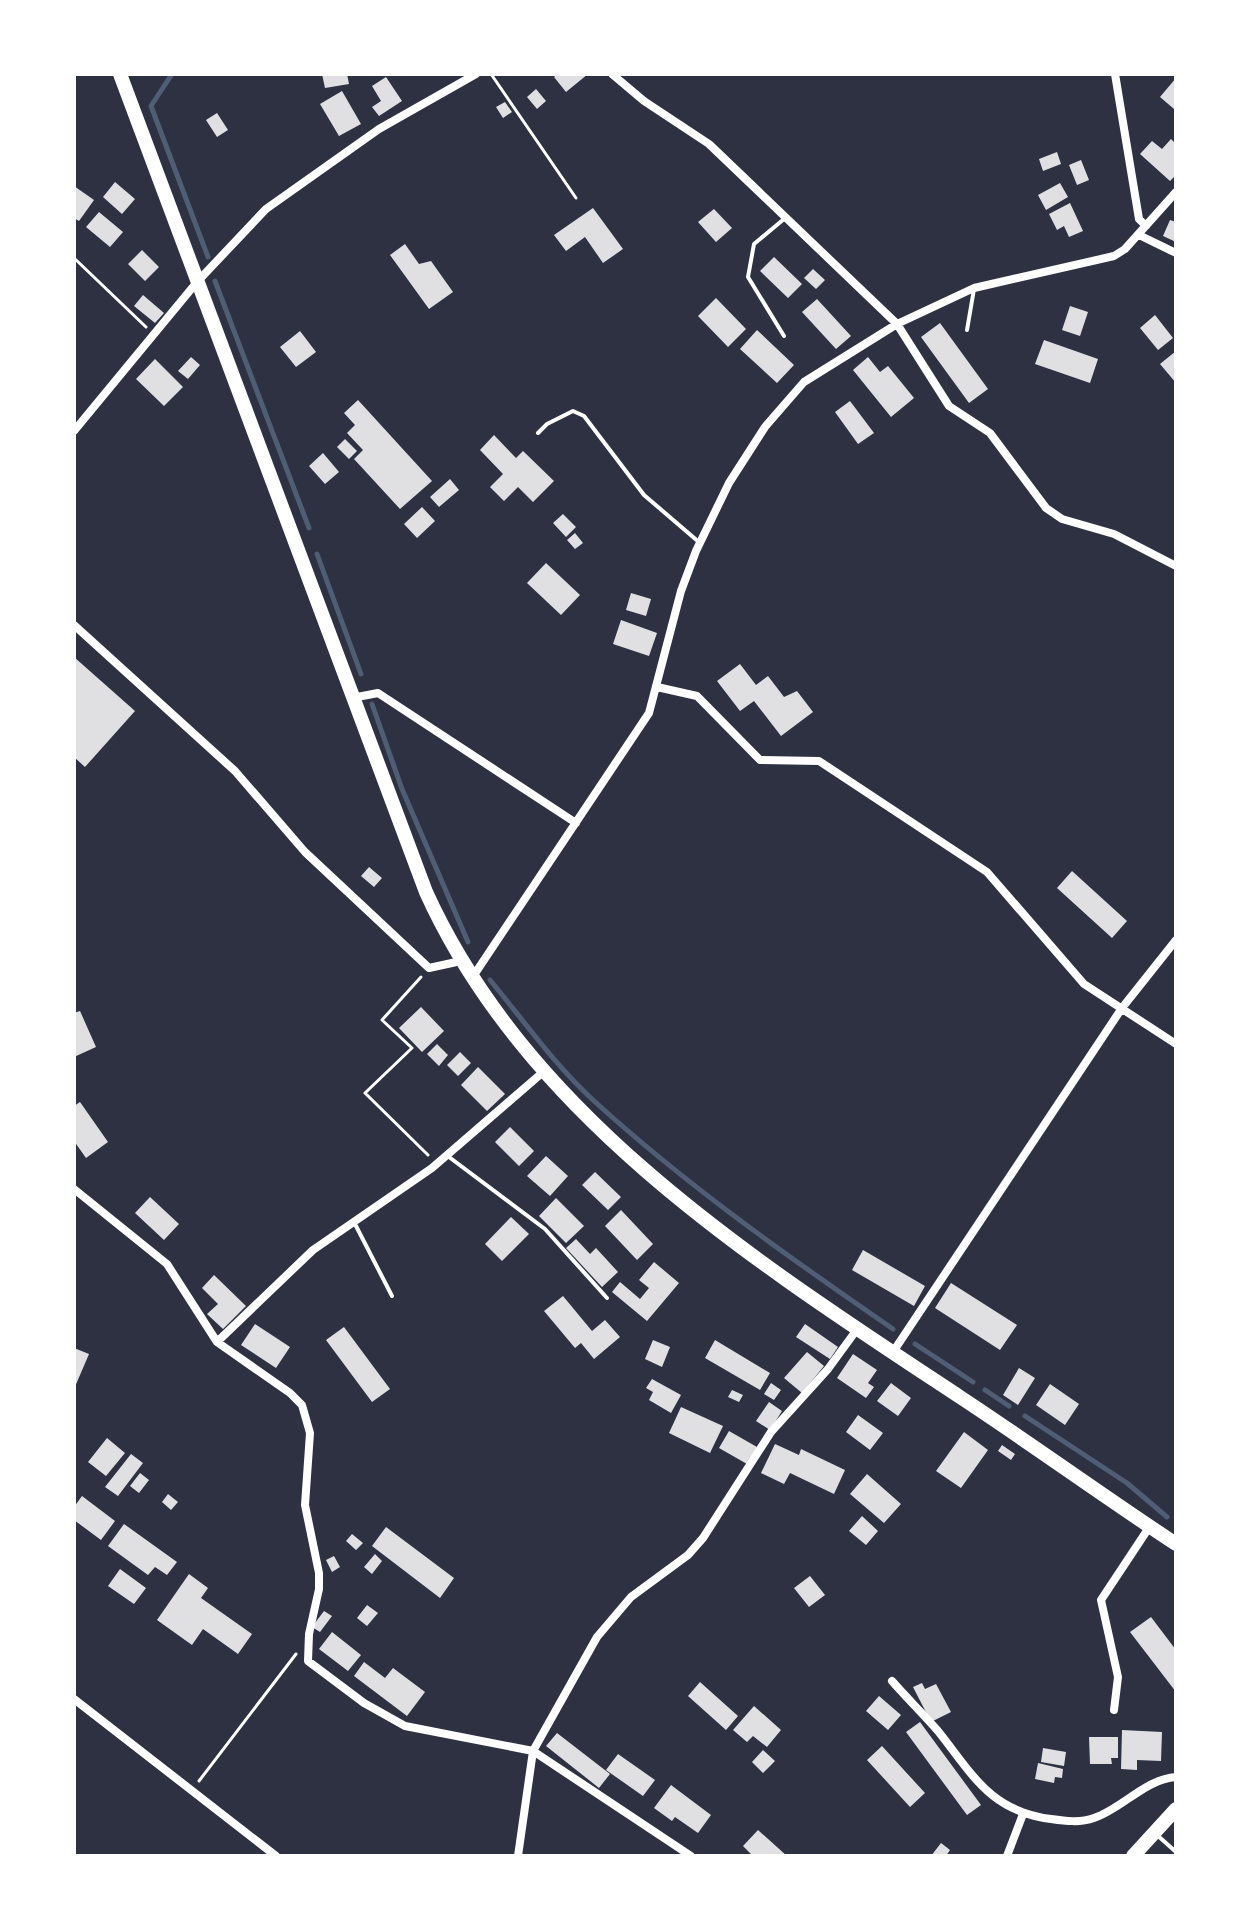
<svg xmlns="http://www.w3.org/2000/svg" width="1250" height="1930" font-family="Jost,sans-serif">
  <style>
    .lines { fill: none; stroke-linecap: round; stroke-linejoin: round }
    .stream { stroke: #4f5d75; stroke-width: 5 }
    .building { fill: #e0e0e3 }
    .path { stroke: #fff; stroke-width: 3 }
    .service { stroke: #fff; stroke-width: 4 }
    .minor { stroke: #fff; stroke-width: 8 }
    .primary { stroke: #fff; stroke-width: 14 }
  </style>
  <rect width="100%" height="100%" fill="#2d3142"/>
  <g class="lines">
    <path class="stream" d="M172,74L151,106L208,257
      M215,281L309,528
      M317,554L361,674
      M372,704L402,789L468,942
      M490,980C524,1021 554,1064 593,1100C686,1185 790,1258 893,1329
      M915,1344L973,1382
      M985,1390L1009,1406
      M1025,1416L1127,1483L1167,1517"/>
  </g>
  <path class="building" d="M322,74H347L349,84L325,88Z
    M558,74H588L566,92L554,77Z
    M386,77L402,101L379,116L372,107L381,101L372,86Z
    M1176,78V107L1174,109L1160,97Z
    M536,89L546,101L537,109L527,97Z
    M342,91L361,124L339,136L320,104Z
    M505,102L512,112L503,118L496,107Z
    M217,113L228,130L217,137L206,120Z
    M1171,139L1176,144V175L1170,181L1140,154L1152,141L1162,149Z
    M1057,152L1061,164L1043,171L1039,159Z
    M1081,160L1089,180L1077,185L1069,165Z
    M115,182L135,199L122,214L103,197Z
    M1060,183L1068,197L1046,210L1038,195Z
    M74,186L94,200L79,221L74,218Z
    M1070,203L1083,231L1069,237L1064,226L1057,230L1049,214Z
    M593,208L623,249L603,263L585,237L566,251L554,235Z
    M714,209L732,228L716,242L698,222Z
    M99,212L123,232L110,247L86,227Z
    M1170,220L1176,222V242L1163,236Z
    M405,244L419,264L431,261L453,292L429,309L390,255Z
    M142,250L159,267L145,281L128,264Z
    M774,257L802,284L788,298L760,271Z
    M813,269L825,280L816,289L804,278Z
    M143,295L164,313L155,323L134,306Z
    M716,298L746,329L728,347L698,316Z
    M817,299L851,336L836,349L802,312Z
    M1070,306L1088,312L1080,336L1062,330Z
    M1155,315L1173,338L1158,350L1140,328Z
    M940,323L988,389L969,403L921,337Z
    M757,330L794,365L777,383L740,349Z
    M300,331L316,352L296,367L280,347Z
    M1044,340L1098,359L1090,383L1035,364Z
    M1176,351V383L1160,364Z
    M191,357L200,365L188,379L178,371Z
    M868,357L880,372L888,366L914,398L891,417L853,370Z
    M155,359L183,387L164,406L136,379Z
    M358,400L432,481L400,509L354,459L363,450L347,433L355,425L344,413Z
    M850,401L874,433L858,444L835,412Z
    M494,435L516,458L523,451L554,481L533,502L518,487L504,501L490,487L503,474L480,450Z
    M345,439L357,451L349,459L337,447Z
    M323,453L339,472L325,484L309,466Z
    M450,479L459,490L439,507L430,497Z
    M422,507L435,521L417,538L404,524Z
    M563,514L576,527L566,537L553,523Z
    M575,533L583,543L575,549L567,540Z
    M546,563L580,595L561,615L527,583Z
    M631,593L651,599L646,616L626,610Z
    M621,620L657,633L649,656L613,644Z
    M74,657L135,711L85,767L74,757Z
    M740,664L756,685L768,676L784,697L797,691L813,712L781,736L754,701L740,711L717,681Z
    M369,867L382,878L374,887L361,876Z
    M1072,871L1127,921L1112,938L1057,888Z
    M421,1007L444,1031L422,1052L399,1028Z
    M80,1011L96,1047L74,1057V1013Z
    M437,1044L448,1055L439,1066L427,1054Z
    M460,1052L471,1063L458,1076L447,1065Z
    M478,1067L505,1094L487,1111L461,1085Z
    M80,1102L108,1142L86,1158L74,1141V1106Z
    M510,1127L534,1151L519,1166L495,1142Z
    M546,1156L568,1176L550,1196L527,1176Z
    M595,1172L621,1197L608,1210L582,1185Z
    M150,1197L179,1224L164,1240L135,1213Z
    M556,1198L584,1226L566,1243L539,1216Z
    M621,1210L653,1244L637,1260L605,1226Z
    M511,1217L529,1234L502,1261L485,1244Z
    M576,1239L590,1254L596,1248L618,1272L602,1287L566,1248Z
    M863,1250L925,1286L914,1306L852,1270Z
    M654,1262L679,1283L647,1321L612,1292L620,1282L640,1299L649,1288L639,1280Z
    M214,1275L246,1306L223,1329L207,1314L218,1304L202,1288Z
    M951,1283L1017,1325L1000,1350L935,1308Z
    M563,1296L592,1331L605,1320L620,1337L594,1359L581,1343L575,1348L544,1311Z
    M255,1324L290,1347L276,1368L241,1345Z
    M805,1324L838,1347L830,1359L796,1337Z
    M344,1327L390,1389L372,1402L326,1340Z
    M653,1340L670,1347L662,1367L645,1359Z
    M715,1340L770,1373L760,1390L705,1358Z
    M74,1348L89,1354L74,1389Z
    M807,1352L824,1366L802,1393L784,1378Z
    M853,1354L877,1370L868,1383L874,1387L866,1398L837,1378Z
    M1019,1368L1035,1378L1018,1405L1003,1395Z
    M652,1379L681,1395L671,1413L649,1400L653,1392L646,1388Z
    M771,1383L781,1390L774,1400L764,1394Z
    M891,1383L911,1398L898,1416L877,1401Z
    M1050,1384L1079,1404L1065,1425L1036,1405Z
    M732,1390L743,1395L739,1402L728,1397Z
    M769,1402L782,1411L770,1430L756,1421Z
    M681,1407L723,1426L710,1453L669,1433Z
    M858,1415L883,1433L870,1450L846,1432Z
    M729,1431L757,1447L747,1464L719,1448Z
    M964,1432L988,1450L961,1488L936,1471Z
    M107,1438L125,1453L106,1476L88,1462Z
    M775,1444L799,1455L801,1449L845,1470L834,1494L790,1473L784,1484L761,1473Z
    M1002,1445L1015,1454L1011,1460L998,1451Z
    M131,1454L143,1463L118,1496L105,1487Z
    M140,1473L149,1480L139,1493L130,1486Z
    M867,1474L901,1504L884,1523L850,1494Z
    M168,1494L178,1502L171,1510L162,1502Z
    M82,1496L115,1521L101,1540L74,1520V1507Z
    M862,1516L878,1531L866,1545L849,1531Z
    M124,1524L177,1562L167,1575L155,1567L148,1575L108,1546Z
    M386,1527L454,1578L440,1598L372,1546Z
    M352,1534L363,1543L356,1550L346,1541Z
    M375,1554L382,1561L372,1574L364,1567Z
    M334,1556L340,1567L332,1572L326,1560Z
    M120,1569L146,1588L134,1604L108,1586Z
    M189,1574L208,1588L201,1598L252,1634L238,1654L203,1629L192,1645L157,1620Z
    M810,1576L825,1595L809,1607L794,1588Z
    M367,1605L378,1613L367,1626L357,1618Z
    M324,1611L332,1616L320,1632L312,1627Z
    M1151,1617L1176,1650V1692L1130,1632Z
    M332,1632L361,1655L348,1671L319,1649Z
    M364,1662L385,1678L393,1668L425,1692L407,1716L354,1676Z
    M700,1682L738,1716L726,1730L688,1696Z
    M922,1683L925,1689L936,1684L951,1712L931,1722L913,1687Z
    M879,1696L901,1715L888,1730L866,1711Z
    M754,1706L781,1730L767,1747L753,1736L747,1742L733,1730Z
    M920,1722L981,1805L967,1815L906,1732Z
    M1122,1730L1162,1732L1161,1761L1137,1760V1770L1121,1769Z
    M557,1733L610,1774L599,1788L546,1746Z
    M1089,1737H1118V1758H1111L1112,1764H1090Z
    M882,1746L925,1793L910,1807L867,1760Z
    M1043,1748L1066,1752L1064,1766L1041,1762Z
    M763,1750L775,1761L763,1773L752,1762Z
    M618,1754L655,1780L643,1796L606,1770Z
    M1038,1763L1063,1769L1062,1778L1055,1777L1054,1783L1035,1779Z
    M671,1785L711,1815L698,1833L675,1817L672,1821L654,1808Z
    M758,1830L787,1856H753L743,1846Z
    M941,1843L950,1850L946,1856H931Z"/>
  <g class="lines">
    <path class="path" d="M491,74L576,198
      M74,258L146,327
      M421,977L382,1020L412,1048L365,1093L428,1155
      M199,1781L296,1654"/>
    <path class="service" d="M967,330L974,289
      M784,336L748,277L754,244L784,219
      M538,433L547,424L573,411L584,416L644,495L700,543
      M449,1157L545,1229L607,1298
      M355,1224L392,1296
      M1157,1835L1176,1852"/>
    <path class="minor" d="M612,74L644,101L709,144L897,324L949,406L990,433L1046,508L1062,519L1114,534L1176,566
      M1115,74L1139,219L1146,226
      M1139,235L1176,253
      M74,431L197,282L266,209L379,129L476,74
      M74,625L235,771L305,852L429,968L461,961
      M657,687L697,696L760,760L819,761L987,872L1084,984L1176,1044
      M352,698L378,693L576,823
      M472,978L649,713L681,591L696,551L729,483L765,427L804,382L897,324L974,288L1114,256L1125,249L1176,192
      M74,1189L167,1264L217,1342L290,1393L302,1405L310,1433L305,1505L319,1573V1589L309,1634L308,1661L364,1703L405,1726L533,1751L691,1856
      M217,1342L313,1250L432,1168L542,1073
      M893,1352L1122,1008L1176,940
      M892,1681C907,1698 923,1714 938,1731C973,1775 990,1811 1051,1819C1065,1821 1080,1823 1094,1818C1122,1809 1145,1779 1176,1777
      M74,1699L276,1856
      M1114,1710L1118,1677L1101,1600L1150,1526
      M518,1856L533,1751L597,1637L631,1597L688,1555L703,1538L771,1432L828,1369L858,1328
      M1007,1856L1023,1814"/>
    <path class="primary" d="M120,74L426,892C529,1119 759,1264 960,1397C1033,1445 1103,1496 1176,1544
      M1133,1856L1176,1809"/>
  </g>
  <rect width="1250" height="1930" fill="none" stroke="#ffffff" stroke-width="152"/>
</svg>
